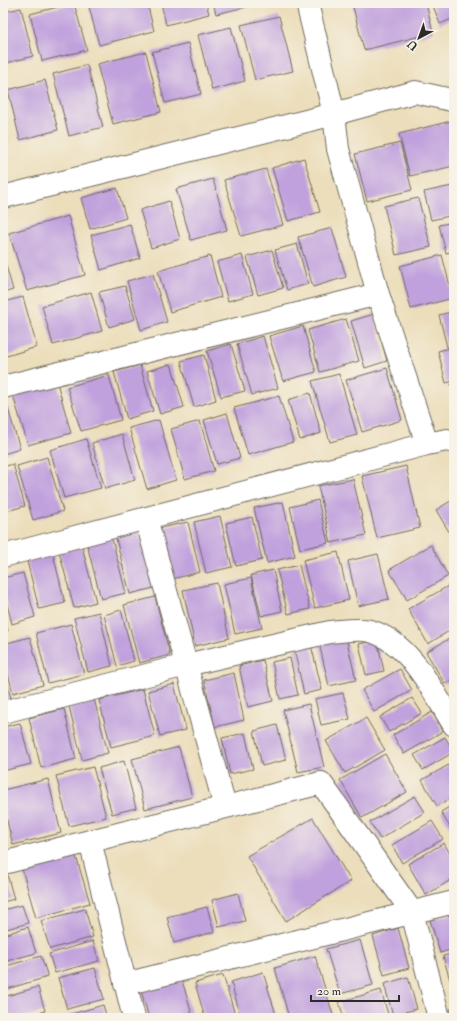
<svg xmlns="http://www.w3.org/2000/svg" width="457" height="1021" font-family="'IM FELL Double Pica',serif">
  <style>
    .building { fill: #c0a0dd }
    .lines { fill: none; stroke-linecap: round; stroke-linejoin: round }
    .minor-casing { stroke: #6f6a5d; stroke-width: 24 }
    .minor { stroke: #fff; stroke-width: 22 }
  </style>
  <rect width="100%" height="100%" fill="#f7f3e8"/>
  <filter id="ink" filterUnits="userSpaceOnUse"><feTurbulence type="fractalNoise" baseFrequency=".025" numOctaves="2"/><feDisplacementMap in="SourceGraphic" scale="8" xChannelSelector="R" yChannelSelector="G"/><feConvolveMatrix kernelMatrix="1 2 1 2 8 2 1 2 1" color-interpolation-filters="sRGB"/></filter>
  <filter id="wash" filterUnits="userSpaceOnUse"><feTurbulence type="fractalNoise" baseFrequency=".012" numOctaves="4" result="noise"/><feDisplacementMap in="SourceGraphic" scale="16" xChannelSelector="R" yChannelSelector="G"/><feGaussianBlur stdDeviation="0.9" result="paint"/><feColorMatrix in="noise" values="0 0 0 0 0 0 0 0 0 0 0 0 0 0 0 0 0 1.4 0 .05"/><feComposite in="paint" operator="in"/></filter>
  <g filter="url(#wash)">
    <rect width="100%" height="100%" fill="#ecdebb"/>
    <g id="blocks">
      <path class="building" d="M74,3L87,50L42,61L30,14Z
        M88,3H147L154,31L99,45Z
        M161,3H206L209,14L166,25Z
        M213,3H249L250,6L216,14Z
        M352,3H426L433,33L364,50Z
        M432,3H451L454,10V18L440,24Z
        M21,8L33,56L3,64V12Z
        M279,16L293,71L255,80L241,25Z
        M231,27L245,81L212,90L198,35Z
        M188,43L201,94L165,103L152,52Z
        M146,52L161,112L113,124L97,64Z
        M87,65L103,127L69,136L53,74Z
        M45,80L58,130L20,140L8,90Z
        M451,121L454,133V166L410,176L399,134Z
        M3,124L8,140L3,141Z
        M400,143L412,190L367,201L355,154Z
        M304,158L320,212L288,221L272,168Z
        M266,169L283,225L241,236L224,180Z
        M213,179L227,230L191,240L176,189Z
        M452,186L454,195V215L431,220L424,192Z
        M117,188L126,218L90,229L81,198Z
        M418,198L431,247L396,255L384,206Z
        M169,201L180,239L151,248L140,210Z
        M68,216L85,275L27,291L9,233Z
        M454,222V251L446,253L439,225Z
        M130,224L140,258L101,270L91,235Z
        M332,228L346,277L313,287L298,237Z
        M297,244L308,284L287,290L275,250Z
        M272,250L283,288L258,295L247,257Z
        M3,255L13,290L3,293Z
        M242,255L253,294L228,301L217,262Z
        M442,255L453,298L411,309L400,266Z
        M210,256L221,297L170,312L158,271Z
        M153,274L167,322L141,330L127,281Z
        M125,286L135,319L109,327L99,292Z
        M91,292L102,331L53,345L42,306Z
        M23,297L37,347L3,357V302Z
        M454,311V345L447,347L439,315Z
        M374,314L387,361L365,368L351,321Z
        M346,319L359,361L320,372L308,330Z
        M303,326L316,372L283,381L269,336Z
        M263,336L278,388L252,395L237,344Z
        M231,344L245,391L221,397L207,351Z
        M454,347V381L446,383L438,351Z
        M204,355L216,400L194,407L181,361Z
        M171,364L184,407L160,414L147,371Z
        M140,365L153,411L127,419L114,372Z
        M387,368L402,420L362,432L346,380Z
        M339,374L357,435L330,442L312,381Z
        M109,375L121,420L81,431L67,387Z
        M56,379L71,433L28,445L12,392Z
        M454,383V394H453L451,384Z
        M3,392L20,449L3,454Z
        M310,393L321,433L300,440L288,400Z
        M279,396L293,442L248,455L234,408Z
        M227,413L240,458L217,464L204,420Z
        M159,420L176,480L147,489L129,428Z
        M200,421L214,471L185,479L171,429Z
        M122,434L135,480L105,489L92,443Z
        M86,439L101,488L64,498L50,450Z
        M47,457L63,511L33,520L17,466Z
        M13,464L25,506L3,512V467Z
        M406,466L420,528L377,538L362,476Z
        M353,479L366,535L331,543L318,486Z
        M454,499V540L436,510Z
        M318,500L328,543L300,549L290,507Z
        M283,502L295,556L267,563L254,508Z
        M220,516L232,567L206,573L194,522Z
        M252,517L262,560L236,566L226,523Z
        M188,522L200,572L172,579L160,528Z
        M139,530L154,588L130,594L115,535Z
        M111,535L126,593L101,599L86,541Z
        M431,545L448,576L407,600L389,570Z
        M82,546L96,602L74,608L59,551Z
        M338,552L349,600L315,608L303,560Z
        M53,554L65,603L39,609L27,561Z
        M378,554L389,599L358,606L348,561Z
        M299,565L310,609L288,614L277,570Z
        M273,570L282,611L261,616L251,575Z
        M23,573L35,617L12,624L3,588V578Z
        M251,578L262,628L235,634L224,584Z
        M217,583L229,638L195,646L183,590Z
        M450,585L454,592V628L428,644L408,609Z
        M155,597L170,655L139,663L124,605Z
        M121,610L134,661L117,666L104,615Z
        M99,612L112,666L88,672L74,618Z
        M3,614L8,631L3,632Z
        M71,624L84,674L48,683L36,633Z
        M454,636V678L445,684L426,652Z
        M30,637L43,685L13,693L3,654V644Z
        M346,637L356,680L329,686L319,643Z
        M377,640L384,671L366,675L359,644Z
        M311,645L322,690L304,694L294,649Z
        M290,658L298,695L280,699L272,662Z
        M263,660L273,701L248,707L239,666Z
        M3,669L11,698L3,699Z
        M400,669L412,690L374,712L362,690Z
        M234,673L244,720L215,727L204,680Z
        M174,684L186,730L160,736L148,691Z
        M143,689L155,736L111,747L99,700Z
        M343,693L350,719L321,725L315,699Z
        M93,695L108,753L82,760L68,702Z
        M412,698L422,713L389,732L380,717Z
        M309,704L324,767L298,772L283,710Z
        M64,709L76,759L41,768L29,718Z
        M432,712L443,731L404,754L393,735Z
        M366,718L385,750L345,773L326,741Z
        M20,723L31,764L3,771V727Z
        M277,725L286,760L262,766L254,731Z
        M245,733L253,769L230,774L222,738Z
        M445,737L454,752L423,770L414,755Z
        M179,747L192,797L145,809L132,759Z
        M385,754L407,792L362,818L340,780Z
        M124,761L136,808L112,814L99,768Z
        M454,762V796L437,806L422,780Z
        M93,767L106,817L69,826L56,776Z
        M48,779L61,833L13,845L3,805V790Z
        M415,796L425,812L380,839L370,822Z
        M454,804V834L441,812Z
        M313,818L351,881L286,921L247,856Z
        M432,821L443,839L402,863L392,845Z
        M444,843L454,861V878L426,895L408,864Z
        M75,853L90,903L36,918L22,869Z
        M6,871L14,899L3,902V872Z
        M238,893L245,921L219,927L212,900Z
        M22,905L28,923L3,930V910Z
        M207,907L214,932L174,943L167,917Z
        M85,909L93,937L50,949L41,921Z
        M454,913V949L440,953L430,920Z
        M28,927L36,953L3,962V935Z
        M398,928L409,968L384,975L373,936Z
        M360,940L373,985L340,994L326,949Z
        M93,941L99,961L55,973L49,954Z
        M454,953V994L443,956Z
        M41,956L48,977L3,990V967Z
        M315,956L334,1018H289L275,968Z
        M95,968L104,999L67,1009L58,978Z
        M263,972L277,1018H241L231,982Z
        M223,975L236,1018H205L195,983Z
        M408,977L417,1009L393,1015L384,984Z
        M182,980L192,1015L183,1018H149L141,991Z
        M38,987L45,1011L22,1018H6L3,1008V997Z
        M381,990L389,1018H344L339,1002Z
        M103,1005L107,1018H69L68,1015Z
        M454,1008V1018H452L450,1009Z
        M415,1015L416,1018H405Z"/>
    </g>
  </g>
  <g filter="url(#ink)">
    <use href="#blocks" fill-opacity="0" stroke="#6f6a5d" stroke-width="1"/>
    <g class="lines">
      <defs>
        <path id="minor" d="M307,3L334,114L338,149L378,294L427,444
          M3,197L334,114L415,92L447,99L454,101
          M3,387L378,294
          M146,518L225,807
          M3,556L427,444L447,440L454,442
          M3,712L186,665L330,632C343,631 358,628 370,631C410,642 434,693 454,725
          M90,841L134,1018
          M3,863L321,783L412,912L439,1018
          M125,984L454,902"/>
      </defs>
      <use href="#minor" class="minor-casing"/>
      <use href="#minor" class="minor"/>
    </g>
  </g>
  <rect width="457" height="1021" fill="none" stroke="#f7f3e8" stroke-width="16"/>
  <g transform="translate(419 38) rotate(221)" stroke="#f7f3e8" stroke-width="3" paint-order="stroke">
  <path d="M0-3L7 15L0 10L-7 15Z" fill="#2b2b2b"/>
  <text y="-6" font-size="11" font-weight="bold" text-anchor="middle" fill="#2b2b2b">U</text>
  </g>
  <path d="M311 995v6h88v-6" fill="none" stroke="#2b2b2b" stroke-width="2"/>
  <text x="317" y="995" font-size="12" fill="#2b2b2b" stroke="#f7f3e8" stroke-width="3" paint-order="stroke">20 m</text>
</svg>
